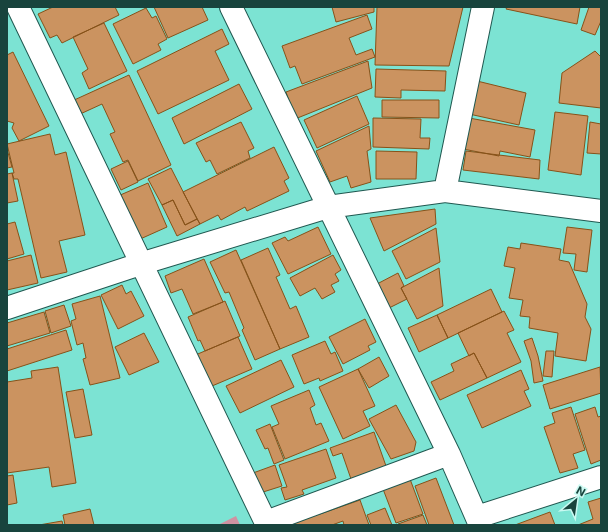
<svg xmlns="http://www.w3.org/2000/svg" width="608" height="532" font-family="Inter,sans-serif">
  <style>
    .green { fill: #cf92a1 }
    .building { fill: #cb9360; stroke: #875219 }
    .lines { fill: none; stroke-linecap: round; stroke-linejoin: round }
    .minor-casing { stroke: #205850; stroke-width: 24 }
    .minor { stroke: #fff; stroke-width: 22 }
  </style>
  <rect width="100%" height="100%" fill="#7ce3d3"/>
  <path class="green" d="M236,516L240,525H218Z"/>
  <path class="building" d="M53,7H115L119,15L62,43L57,35L50,38L38,14Z
    M154,7H202L208,20L168,38Z
    M332,7H374V12L336,22Z
    M377,7H463L449,66L375,65Z
    M507,7H580L577,24L506,9Z
    M589,7H601V21L595,35L581,30Z
    M146,8L152,18L156,16L167,39L158,44L161,50L133,64L113,24Z
    M367,15L372,29L349,38L356,55L372,49L375,57L302,84L295,66L290,68L282,46Z
    M104,23L127,71L89,89L82,73L88,69L73,37Z
    M222,29L229,44L215,51L229,80L158,114L137,71Z
    M595,51L601,57V108L559,103L562,73Z
    M13,52L49,126L19,141L12,128L14,123L7,121V55Z
    M368,61L372,88L295,119L286,92Z
    M376,69L446,71L445,91L401,90V98L375,97Z
    M129,75L171,165L138,181L128,160L123,162L110,134L115,132L102,104L78,115L72,101Z
    M477,81L526,93L519,125L469,114Z
    M239,84L252,109L184,144L172,118Z
    M357,96L369,124L317,148L304,120Z
    M382,100H439V118L382,117Z
    M555,112L588,116L581,175L548,170Z
    M373,118L421,119L420,138H430L429,149L373,147Z
    M469,118L535,130L530,157L500,151L499,156L463,149Z
    M241,122L254,148L248,151L250,158L217,174L210,160L206,162L196,143Z
    M590,122L601,124V154L587,153Z
    M369,126L371,149L367,151L371,182L351,188L347,176L330,182L316,151Z
    M50,134L55,155L66,152L85,235L59,241L67,272L41,278L18,179H14L12,173H14L7,144Z
    M274,147L289,178L284,181L289,191L247,211L245,207L221,220L218,215L200,224L183,192Z
    M7,149L12,167L7,168Z
    M376,151L417,152L416,179H376Z
    M466,151L540,160L539,179L463,170Z
    M128,161L138,182L121,190L111,169Z
    M171,168L197,219L185,225L173,200L162,205L148,179Z
    M12,173L18,201L7,203V174Z
    M148,183L167,227L138,240L118,196Z
    M173,200L185,225L197,219L200,224L177,236L162,205Z
    M435,209L436,224L384,251L370,218Z
    M15,222L24,254L7,259V224Z
    M318,227L331,254L288,274L272,243L285,237L288,241Z
    M567,227L592,230L587,272L574,270L576,254L563,253Z
    M436,228L440,262L406,279L392,251Z
    M521,243L561,249L559,260L569,262L587,304L585,317L591,329L586,361L555,356L558,333L529,328L530,317L520,316L523,300L509,298L515,268L504,266L508,247L520,249Z
    M268,248L280,275L276,277L290,309L296,306L309,337L280,349L241,260Z
    M236,250L280,349L255,360L242,330L244,328L229,292L225,293L210,262Z
    M31,255L38,283L7,290V261Z
    M333,255L341,270L335,274L339,281L331,285L335,292L322,299L315,288L300,296L290,278Z
    M204,259L223,302L193,314L182,289L171,293L165,276Z
    M439,268L443,306L417,319L401,288Z
    M398,273L404,286L401,288L407,299L389,308L377,284Z
    M122,285L126,294L131,291L144,316L118,329L101,295Z
    M491,289L502,312L448,338L437,315Z
    M100,296L120,378L90,385L83,359L86,358L83,343L77,345L71,321L76,319L72,304Z
    M225,301L240,336L205,351L200,340L198,341L188,317Z
    M64,305L71,326L51,333L45,311Z
    M504,311L514,330L507,333L521,362L487,378L474,353L469,356L458,333Z
    M44,312L50,333L7,346V323Z
    M437,315L448,338L419,352L408,328Z
    M365,319L376,342L368,346L370,350L343,364L329,337Z
    M66,330L72,350L7,371V349Z
    M144,333L159,362L129,375L115,347Z
    M238,337L252,369L212,386L206,373L201,376L193,356Z
    M532,338L538,356L543,381L534,383L531,361L524,341Z
    M325,341L331,354L335,352L343,371L320,381L319,378L304,384L292,355Z
    M546,351H554L552,377L543,376Z
    M474,353L487,378L440,400L431,382L454,371L451,364Z
    M379,357L389,376L369,388L358,369Z
    M281,360L294,387L240,413L226,386Z
    M58,367L76,483L52,487L49,467L7,473V382L32,378L31,371Z
    M600,367L601,393L550,409L543,385Z
    M358,369L375,406L363,411L370,426L343,439L319,387Z
    M521,370L529,389L524,391L531,406L482,428L467,395Z
    M83,389L92,435L75,438L66,392Z
    M309,390L315,405L310,408L316,425L321,423L329,441L285,459L272,427L279,424L271,406Z
    M396,405L416,442L414,451L391,459L369,419Z
    M571,407L585,450L573,454L578,468L560,473L544,427L555,423L552,413Z
    M595,407L598,417L601,416V460L591,464L575,414Z
    M270,424L284,460L274,464L268,448L265,449L256,430Z
    M374,432L386,466L351,479L342,453L333,456L330,448Z
    M326,449L336,478L302,490L304,494L285,500L281,488L287,487L279,465Z
    M275,465L282,486L260,493L253,473Z
    M13,475L17,503L7,505V476Z
    M436,478L454,525H429L415,486Z
    M410,479L423,514L396,523L383,489Z
    M601,498V525H578L593,519L588,502Z
    M360,500L369,525H344L343,521L332,525H286L319,509L320,514Z
    M385,508L392,525H371L367,515Z
    M90,509L94,525H65L63,515Z
    M550,512L555,525H515Z
    M423,515L427,525H398V524Z
    M62,521L63,525H39Z"/>
  <g class="lines">
    <defs>
      <path id="minor" d="M18,7L267,525
        M231,7L449,454L480,525
        M445,191L483,7
        M7,308L140,264L328,207L445,191L601,211
        M477,517L601,477
        M266,522L449,454"/>
    </defs>
    <use href="#minor" class="minor-casing"/>
    <use href="#minor" class="minor"/>
  </g>
  <rect width="608" height="532" fill="none" stroke="#18443d" stroke-width="16"/>
  <g transform="translate(576 500) rotate(29)" stroke="#caf9f1" stroke-width="3" paint-order="stroke">
  <path d="M0-3L7 15L0 10L-7 15Z" fill="#18443d"/>
  <text y="-6" font-size="11" font-weight="bold" text-anchor="middle" fill="#18443d">N</text>
  </g>
</svg>
